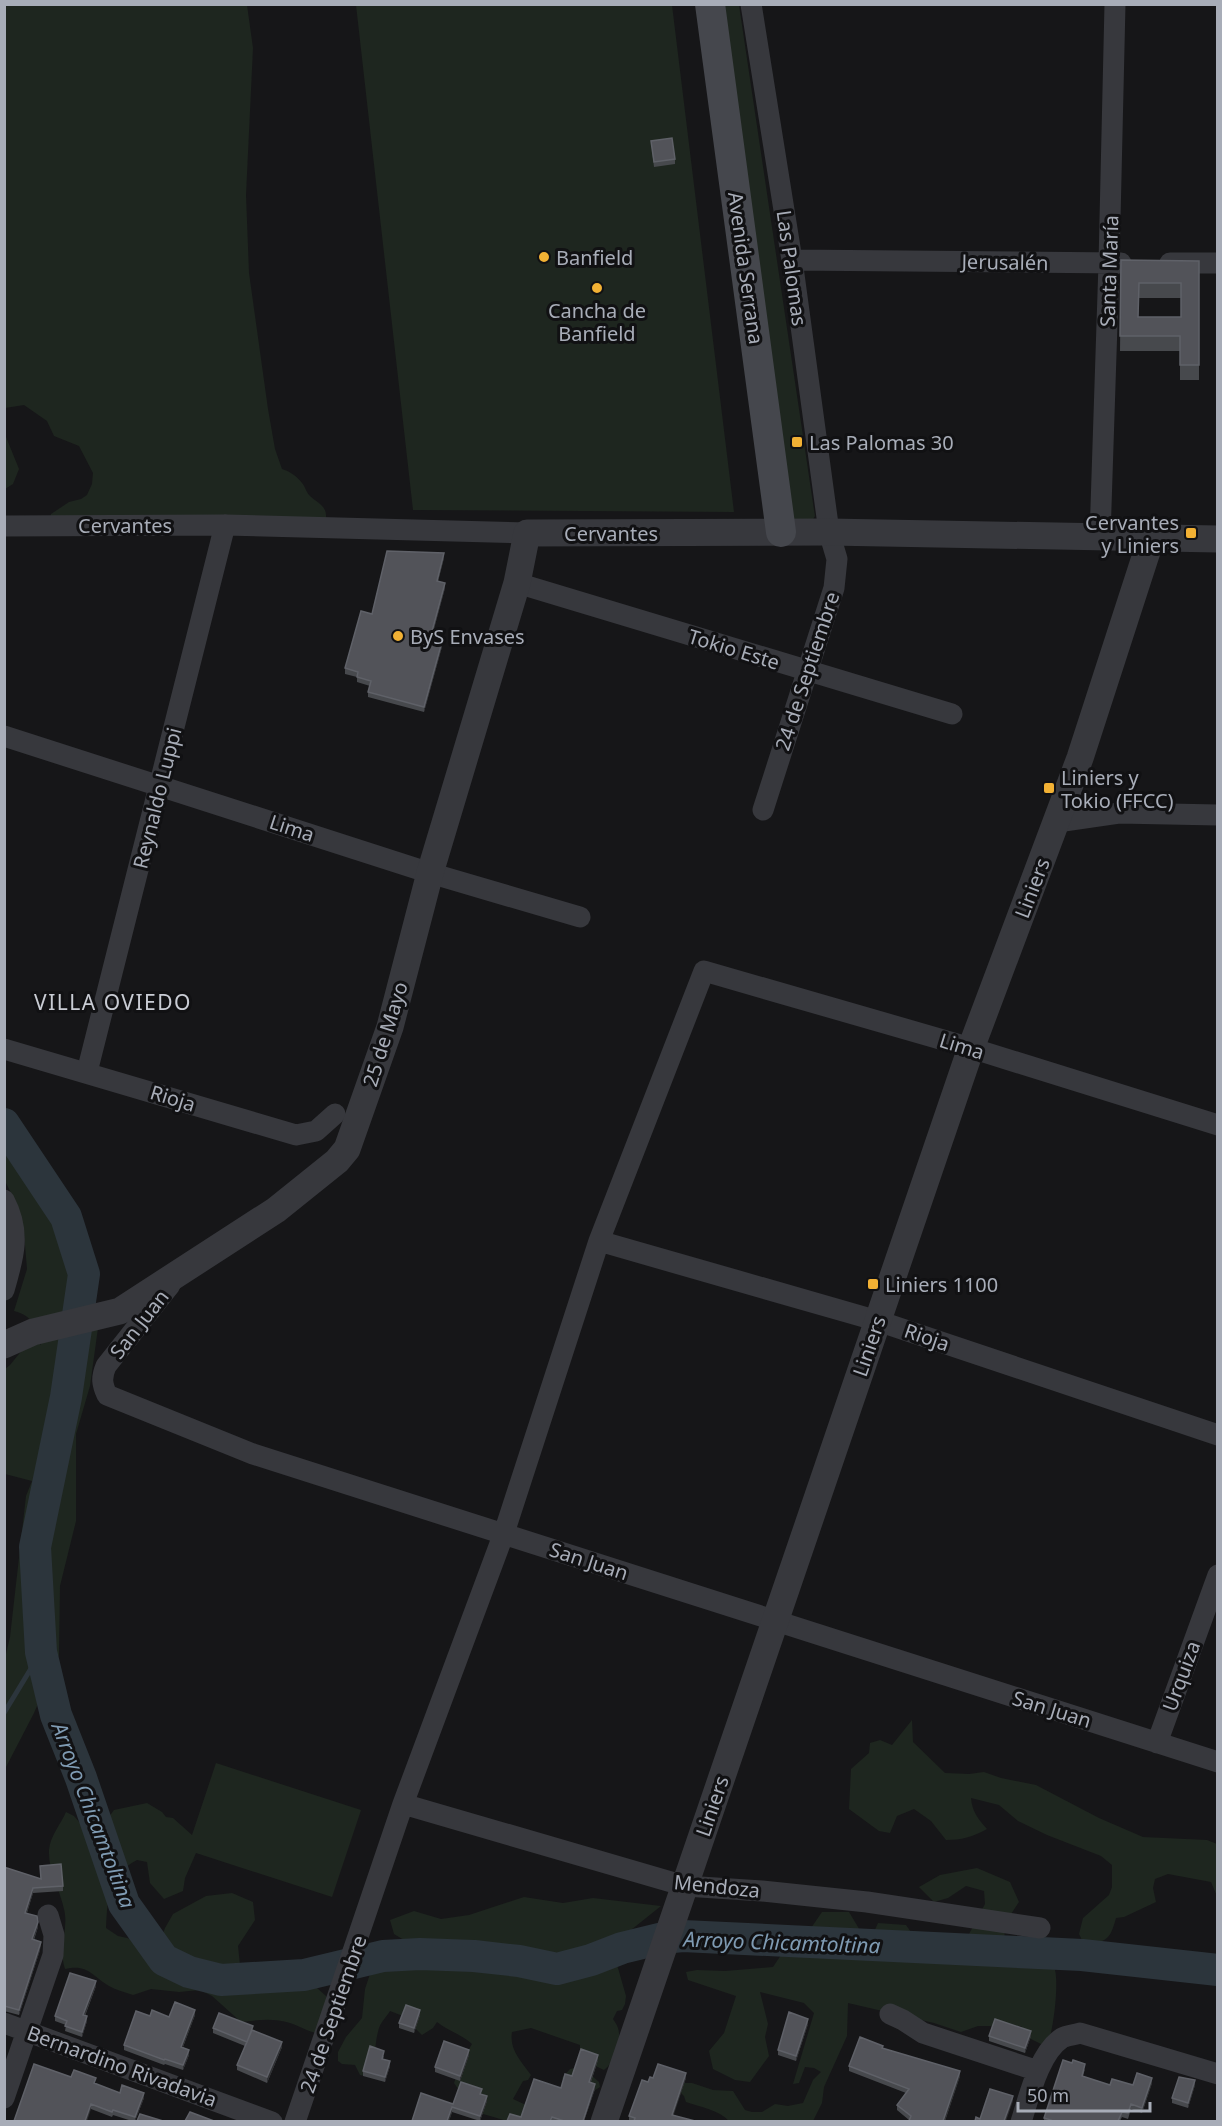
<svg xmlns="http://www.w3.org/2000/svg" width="1222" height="2126" font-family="'Noto Sans',sans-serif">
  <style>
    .green { fill: #1e261f }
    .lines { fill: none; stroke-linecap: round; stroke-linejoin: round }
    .stream { stroke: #2c353c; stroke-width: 5 }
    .river { stroke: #2c353c; stroke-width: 32 }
    .minor { stroke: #37383d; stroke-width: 21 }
    .tertiary { stroke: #37383d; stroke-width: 27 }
    .secondary { stroke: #45474d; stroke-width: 30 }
    .wall { fill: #47494d; fill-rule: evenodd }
    .shaded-wall { fill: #2f3033 }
    .building { fill: #525359; stroke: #5f6168; stroke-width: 1.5; fill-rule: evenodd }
    .poi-dot { fill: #f2b134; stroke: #111113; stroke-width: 2 }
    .labels { text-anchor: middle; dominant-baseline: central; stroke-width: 6; stroke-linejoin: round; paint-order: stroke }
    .poi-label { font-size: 20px; fill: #a8adb8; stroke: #111113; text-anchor: start }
    .street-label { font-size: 20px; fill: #a8adb8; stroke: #111113 }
    .neighbourhood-label { font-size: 21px; letter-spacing: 1.5px; fill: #c9ccd4; stroke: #111113 }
    .water-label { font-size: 21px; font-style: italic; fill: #7f9bb3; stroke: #111113 }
  </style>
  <rect width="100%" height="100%" fill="#161618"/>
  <path class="green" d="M4,5H247L253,48L246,195L249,273L268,409L275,449L282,469C289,471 297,476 302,483C305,486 306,492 310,496C317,503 327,505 326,518L49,521L51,514L69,502L81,499L87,495L92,484L93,473L79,446L54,436L47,421L24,405L5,408V410Z
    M356,5H672L734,512L413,510Z
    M720,5H739L814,510L815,516L812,521L794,523Z
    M4,432L19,469L13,484L5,489Z
    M5,1114L18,1122L41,1153L77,1219L94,1296L98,1328L90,1386L76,1434V1521L60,1586L59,1655L34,1713L5,1769V1658L10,1637L26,1496L32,1481L5,1474V1369L10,1365L32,1338L41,1345C35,1327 34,1316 14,1311L27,1269L24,1233L16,1203L5,1181Z
    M912,1720L913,1742L945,1773L969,1774L984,1772L1001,1778L1036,1785L1099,1818L1143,1837L1207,1840L1217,1844V1896L1211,1882L1168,1874L1155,1879L1153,1888L1156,1902L1124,1917L1116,1918C1110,1940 1107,1942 1084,1944L1079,1934L1083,1918L1109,1895L1112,1887V1865L1101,1856L1047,1835L1018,1821L999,1805L971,1798C972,1811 978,1819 987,1829C973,1837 961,1840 946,1840L931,1821L914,1809L897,1816L890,1833L879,1831L849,1809L851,1769L869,1753L870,1743L880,1740L892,1745Z
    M216,1763L361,1810L332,1897L196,1853L185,1878L183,1891L164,1899L150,1883L147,1862L137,1860C107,1876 108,1897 106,1928L118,1936L159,1945L165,1928L173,1914L206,1896L232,1893L253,1902L255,1920L238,1946L242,1984L256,1989L317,1988L326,1996L328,2011L318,2033C308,2032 300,2026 290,2023C274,2018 258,2020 241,2022L212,1996L200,1990L179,1992L151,1989L133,1995C125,1992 116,1990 109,1986C91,1975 88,1964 65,1969C58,1949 69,1929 64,1909C60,1890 48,1871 49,1850C50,1836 61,1824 66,1812L74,1816L80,1823L106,1821L114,1810L147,1803L162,1812L166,1817L173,1818L192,1835Z
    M977,1868L1010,1882L1019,1902C1009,1917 1001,1928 1006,1947L1047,1952C1049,1958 1053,1964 1055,1970C1059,1986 1053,2032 1047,2047L1029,2038L1021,2026H978L961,2032L934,2023L848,2003L847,2036L824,2087L822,2103L813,2121H729C719,2110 700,2107 686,2102L684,2096L677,2089L679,2083H692L713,2090L733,2091L745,2110L752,2112H762L775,2104L788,2106L803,2103L813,2080L821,2072L814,2068L805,2067L799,2083L793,2084L814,2013L804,2003L760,1992L768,2024L765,2037L769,2056L750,2082L735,2080L713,2069L709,2051L724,2033L736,1996L688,1980L686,1972L697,1970L725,1971L773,1967L781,1955L798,1947L822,1912H849L864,1937L871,1939L878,1923L906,1925L920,1945H942L969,1934L985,1904L984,1891L966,1886L948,1898L934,1902L919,1887L940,1875Z
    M524,1897L563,1903L593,1898L661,1906L621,1938L616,1961L626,1996L625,2004L622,2010L617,2011L613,2019C615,2022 617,2025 618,2028C622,2039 614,2064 604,2070L591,2064L590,2074L599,2082L600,2087L589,2094L567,2085L562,2078L570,2069L584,2066L580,2052V2045L531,2028L512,2032C509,2050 521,2061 531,2075L528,2080L523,2081L513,2099L526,2105L547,2121H507L473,2111L454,2083L461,2063L472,2044C461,2034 448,2031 437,2022L433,2028L422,2035L403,2016L390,2011C387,2016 381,2022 379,2028C374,2044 376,2059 371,2077L360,2075L355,2065L342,2064L338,2061V2052L346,2037L362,2018L365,1989L370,1974L383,1968L396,1966L404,1940L394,1934L390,1920L414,1911L441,1919L469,1915Z"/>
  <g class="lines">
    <path class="stream" d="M4,1713L41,1652"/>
    <path class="river" d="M4,1124L66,1217L84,1274L66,1397L35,1547L41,1652L56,1715L81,1778L124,1904L164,1960L189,1972L221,1980L304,1975L383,1956L420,1954L474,1956L519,1961L557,1969L591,1960L622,1948L663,1938L683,1936L1082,1955L1218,1970"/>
    <path class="minor" d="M751,4L792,260L829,532L837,559L834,588L763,810
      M792,260L1121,263
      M1170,263H1218
      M4,526L225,525L527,533
      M1100,537L1109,263L1115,4
      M517,583L952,714
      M4,736L430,873L580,917
      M1057,822L1119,813L1218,815
      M4,1049L296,1135L316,1131L335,1114
      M87,1072L225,525
      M4,1200C21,1232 14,1256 4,1290
      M599,1241L878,1321L1218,1435
      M170,1285L106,1366C101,1378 102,1384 107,1395L253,1454L1218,1762
      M1157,1743L1218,1575
      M403,1804L685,1886L762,1891L867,1902L1040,1928
      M890,2014L903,2020L923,2033L1038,2071
      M4,2023L272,2122
      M4,2098L53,1955L54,1935L48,1915
      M295,2122L403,1804L504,1533L599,1241L704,971L971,1048L1218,1125
      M1021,2122C1029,2097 1039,2053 1062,2038C1067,2035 1075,2035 1080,2033L1218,2074"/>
    <path class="tertiary" d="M4,1345L33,1332L120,1311L276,1210L337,1161L347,1149L390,1027L430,873L517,583L527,533L829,532L1218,539
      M604,2122L971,1048L1080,758L1151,539"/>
    <path class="secondary" d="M710,4L781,532"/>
  </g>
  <path class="wall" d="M651,141L675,159V164L654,167Z
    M1121,260L1199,261V380H1180V351H1120ZM1139,298H1181V317H1138Z
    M444,558L438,581L445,588L432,636L443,643L424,712L368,697V692L370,686L357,682V677L345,674V668L372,614Z
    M4,1867L63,1886V1891L33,1893L27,1913L38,1927L34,1940L41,1942L40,1950L19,2015L4,2011Z
    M96,1986L85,2016L87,2021L82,2037L65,2031L66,2025L55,2021V2016Z
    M195,2015L183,2047L189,2055L183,2070L165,2064L164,2065L124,2050V2045L169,2017Z
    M420,2015L414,2033L399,2028V2023Z
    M808,2024L796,2061L778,2055V2050Z
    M213,2028L253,2031L282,2047L267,2083L237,2070V2065L245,2046L213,2033Z
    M989,2036H1031L1025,2053L989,2041Z
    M883,2048L960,2076L945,2121H909V2120L897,2110V2105L906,2093L849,2071V2066Z
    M469,2055L460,2081L435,2072V2067Z
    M384,2056L383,2059L390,2066L385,2082L363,2076V2071Z
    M598,2060L591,2082L595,2089L584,2121H507L521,2117L561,2088L572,2076Z
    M1085,2069L1083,2076L1110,2085L1152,2083L1142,2113L1131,2109L1128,2119L1122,2117L1120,2121H1044V2118Z
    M71,2077L96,2083V2084L120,2093L144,2098L135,2121H132L113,2115L112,2117L91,2109Z
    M653,2078H686L673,2115L695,2121H629V2116L648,2082Z
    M1195,2085L1188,2108L1172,2103V2098Z
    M482,2094L487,2101L480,2121L452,2112L449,2121L453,2104Z"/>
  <path class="shaded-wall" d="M444,553V558L437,586V581Z
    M445,583V588L431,640V635Z
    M443,638V643L424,712V707Z
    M33,1888V1893L25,1918V1913Z
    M38,1922V1927L32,1944V1939Z
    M40,1945V1950L19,2015V2010Z
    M96,1981V1986L83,2020V2015Z
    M195,2010V2015L181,2052V2047Z
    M420,2010V2015L414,2033V2028Z
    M87,2016V2021L82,2037V2032Z
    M808,2019V2024L796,2061V2056Z
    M1031,2031V2036L1025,2053V2048Z
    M282,2042V2047L267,2083V2077Z
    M189,2050V2055L183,2070V2065Z
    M469,2050V2055L460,2081V2076Z
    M598,2055V2060L589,2087V2082Z
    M390,2061V2066L385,2082V2077Z
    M960,2071V2076L945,2121H943Z
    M686,2073V2078L672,2120V2115Z
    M1152,2078V2083L1142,2113V2108Z
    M1195,2080V2085L1188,2108V2103Z
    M595,2084V2089L584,2121H583Z
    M144,2093V2098L135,2121V2117Z
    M487,2096V2101L480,2121V2116Z
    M1013,2096V2101L1006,2121H1004Z
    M91,2104V2109L87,2121H85Z
    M452,2107V2112L449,2121H447Z"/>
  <path class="building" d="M672,138L675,159L654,162L651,141Z
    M1121,260L1199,261V365H1180V336H1120ZM1139,283H1181V317H1138Z
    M387,551L444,553L437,581L445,583L431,635L443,638L424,707L368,692L371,681L357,677L358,672L345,668L361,611L372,614Z
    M61,1864L63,1886L33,1888L25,1913L37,1916L38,1922L32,1939L41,1942L40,1945L19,2010L4,2006V1867L41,1879L40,1866Z
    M70,1973L96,1981L83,2015L87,2016L82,2032L65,2026L67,2021L55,2016Z
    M175,2002L195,2010L181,2047L189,2050L183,2065L165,2059L164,2060L124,2045L136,2011L150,2016L152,2010L169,2017Z
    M406,2005L420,2010L414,2028L399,2023Z
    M789,2012L808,2019L796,2056L778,2050Z
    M219,2013L253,2026L247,2042L213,2028Z
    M995,2019L1031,2031L1025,2048L989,2036Z
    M252,2030L282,2042L267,2077L237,2065Z
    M860,2037L883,2046L882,2048L960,2071L943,2121H909L911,2116L897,2105L909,2089L849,2066Z
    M444,2041L469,2050L460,2076L435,2067Z
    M370,2046L384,2051L382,2059L390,2061L385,2077L363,2071Z
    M581,2049L598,2055L589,2082L595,2084L583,2121H564L552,2117L550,2121H507L510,2114L521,2117L534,2079L561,2088L565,2074L572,2076Z
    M1063,2060L1072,2063L1073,2060L1085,2064L1082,2076L1110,2085L1112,2079L1133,2085L1137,2073L1152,2078L1142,2108L1131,2104L1128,2113L1122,2112L1118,2121H1050L1051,2120L1044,2118Z
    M34,2064L71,2077L74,2070L96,2078L94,2083L120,2093L122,2085L144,2093L135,2117L113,2110L112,2112L91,2104L85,2121H14Z
    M658,2064L686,2073L672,2115L695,2121H634L635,2118L629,2116L642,2080L648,2082L650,2077L653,2078Z
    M1179,2077L1195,2080L1188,2103L1172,2098Z
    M461,2082L482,2089L480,2094L487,2096L480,2116L452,2107L447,2121H412L421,2093L453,2104Z
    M990,2089L1013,2096L1004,2121H975L976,2117L980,2119Z
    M190,2112L214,2121H185Z
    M140,2114L163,2121H137Z"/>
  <g class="poi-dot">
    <circle cx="544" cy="257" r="6"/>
    <circle cx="597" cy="288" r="6"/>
    <rect x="791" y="436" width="12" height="12" rx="3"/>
    <rect x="1185" y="527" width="12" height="12" rx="3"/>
    <circle cx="398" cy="636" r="6"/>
    <rect x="1043" y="782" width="12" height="12" rx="3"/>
    <rect x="867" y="1278" width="12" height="12" rx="3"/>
  </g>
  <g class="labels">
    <g class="poi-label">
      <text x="556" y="257">Banfield</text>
      <text x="597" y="310" text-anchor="middle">Cancha de<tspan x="597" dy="23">Banfield</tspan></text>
      <text x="809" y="442">Las Palomas 30</text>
      <text x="1179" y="522" text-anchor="end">Cervantes<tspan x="1179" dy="23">y Liniers</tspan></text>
      <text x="410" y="636">ByS Envases</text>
      <text x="1061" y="777">Liniers y<tspan x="1061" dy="23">Tokio (FFCC)</tspan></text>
      <text x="885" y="1284">Liniers 1100</text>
    </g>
    <g class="street-label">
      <text transform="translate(1005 262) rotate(1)">Jerusalén</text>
      <text transform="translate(746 268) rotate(82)">Avenida Serrana</text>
      <text transform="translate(792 268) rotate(82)">Las Palomas</text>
      <text transform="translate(1109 271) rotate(-88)">Santa María</text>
      <text x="125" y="525">Cervantes</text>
      <text x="611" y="533">Cervantes</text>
      <text transform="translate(734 649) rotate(17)">Tokio Este</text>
      <text transform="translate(807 671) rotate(-72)">24 de Septiembre</text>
      <text transform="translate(157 798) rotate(-76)">Reynaldo Luppi</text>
      <text transform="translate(292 828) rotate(18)">Lima</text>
      <text transform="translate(1032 888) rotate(-69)">Liniers</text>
      <text transform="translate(385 1034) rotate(-73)">25 de Mayo</text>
      <text transform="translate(962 1046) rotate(17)">Lima</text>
      <text transform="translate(173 1098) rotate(17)">Rioja</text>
      <text transform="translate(139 1324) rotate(-52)">San Juan</text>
      <text transform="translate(927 1337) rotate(19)">Rioja</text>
      <text transform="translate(869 1346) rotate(-71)">Liniers</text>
      <text transform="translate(589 1561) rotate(18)">San Juan</text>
      <text transform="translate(1181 1676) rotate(-70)">Urquiza</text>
      <text transform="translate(1052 1709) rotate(17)">San Juan</text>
      <text transform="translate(712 1806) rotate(-71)">Liniers</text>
      <text transform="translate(717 1886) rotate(6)">Mendoza</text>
      <text transform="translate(333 2014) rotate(-71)">24 de Septiembre</text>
      <text transform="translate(122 2066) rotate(20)">Bernardino Rivadavia</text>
    </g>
    <g class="neighbourhood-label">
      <text x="113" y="1002">VILLA OVIEDO</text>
    </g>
    <g class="water-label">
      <text transform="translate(94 1815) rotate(69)">Arroyo Chicamtoltina</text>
      <text transform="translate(782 1942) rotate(2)">Arroyo Chicamtoltina</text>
    </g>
  </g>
  <rect width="1222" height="2126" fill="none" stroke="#a8adb8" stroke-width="12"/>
  <path d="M1018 2102v9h132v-9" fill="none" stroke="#a8adb8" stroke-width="3"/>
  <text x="1027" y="2102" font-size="18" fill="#a8adb8" stroke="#111113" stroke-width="4.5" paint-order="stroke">50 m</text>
</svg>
